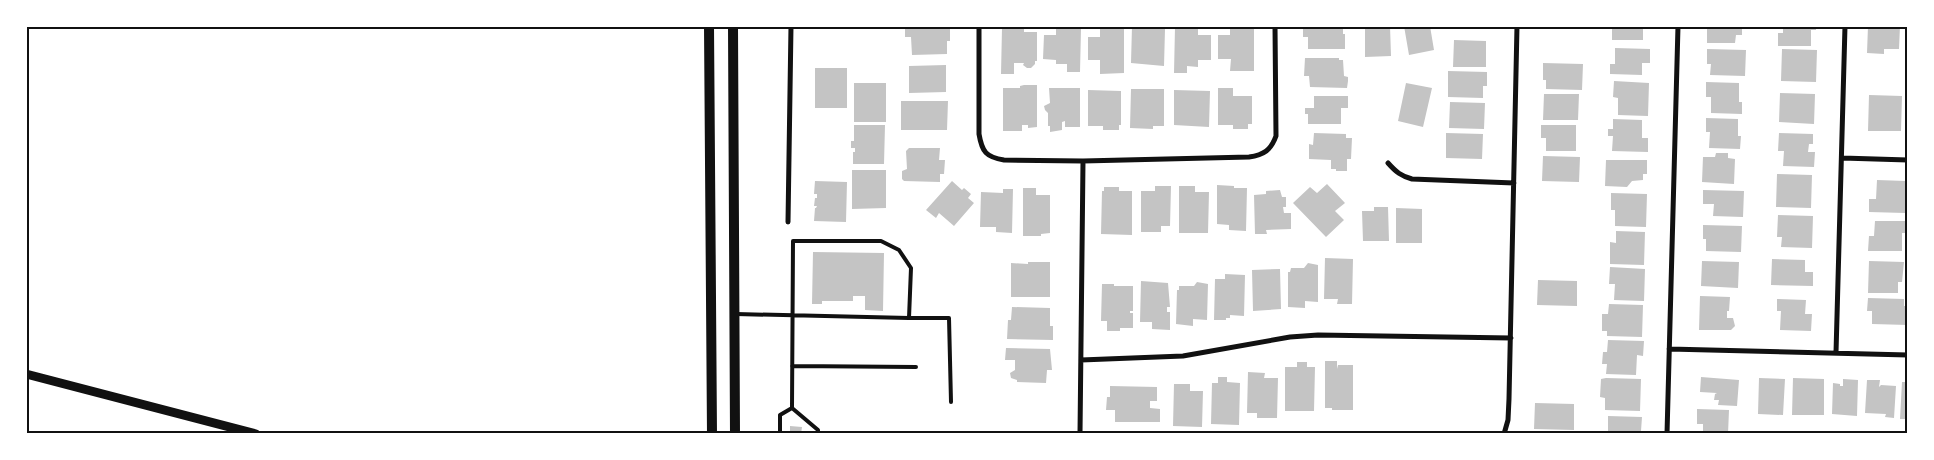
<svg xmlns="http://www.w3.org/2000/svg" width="1934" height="460" font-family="Ubuntu,sans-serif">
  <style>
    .building { fill: #c4c4c4 }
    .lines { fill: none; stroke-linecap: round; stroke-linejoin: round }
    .service { stroke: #111; stroke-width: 4 }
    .minor { stroke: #111; stroke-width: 5 }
    .tertiary { stroke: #111; stroke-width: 9 }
    .secondary { stroke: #111; stroke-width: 10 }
    .neatline { fill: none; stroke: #111; stroke-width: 2 }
  </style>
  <rect width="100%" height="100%" fill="#fff"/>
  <path class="building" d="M905,26H950V41H947V54L912,55L911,37H905Z
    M1009,26H1024V32H1037V61H1035V64L1031,68H1027L1023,65L1024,63H1014V74H1001L1002,28H1009Z
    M1056,26L1081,28L1080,72H1067V64H1056V60L1043,59L1044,35H1056Z
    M1100,26L1124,28V73L1100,74V60H1088V37H1100Z
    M1132,26H1150V29H1165L1164,66L1131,63Z
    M1188,26H1198V35H1211V60H1198V67L1187,66V73H1174L1175,27L1188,28Z
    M1230,26L1254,27V71H1230L1231,59H1218V35H1230Z
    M1303,26H1343V34H1345V49H1308V37H1303Z
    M1375,26H1390L1391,56L1365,57V28H1375Z
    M1404,26H1430L1434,50L1409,55Z
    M1617,26H1643V40H1612V28H1617Z
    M1709,26H1742V35H1736L1735,43H1707V29H1709Z
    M1783,26H1816V30H1811V46H1778V33H1783Z
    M1868,26H1900L1899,49H1884V54L1867,53Z
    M1454,40L1486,41V67H1453Z
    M1615,48L1650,49V63H1642V75L1610,74V64H1615Z
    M1707,49L1746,50L1745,76L1710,75L1711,64H1707Z
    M1782,49L1817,50L1816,82L1781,81Z
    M1305,58H1339V60H1343L1344,76L1348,77V81L1347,88L1310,87L1309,76H1304Z
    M1543,63L1583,64L1582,90L1546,89V80H1543Z
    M946,65V92L909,93V66Z
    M815,68H847V108H815Z
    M1448,71L1487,72V86H1483V98L1448,97Z
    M1614,81L1649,83L1648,116L1618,115V98L1613,97Z
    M1706,82L1739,83V102H1742V114L1711,113V97H1706Z
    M854,83H886V122H854Z
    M1406,83L1432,88L1423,127L1398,121Z
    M1024,85H1037V127L1028,128V125H1022V131H1003V88H1020V86Z
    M1049,88H1080V127H1065V121L1062,122V130L1050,132V126H1048V113L1045,110L1044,106L1050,103Z
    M1218,88H1233V96H1252V124H1248V129H1233V125H1218Z
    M1131,89H1164V126H1153V129L1130,128Z
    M1088,90L1121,91V125H1119V130H1103V126H1088Z
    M1174,90L1210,91L1209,127L1174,125Z
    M1780,93L1815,94L1814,124L1779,122Z
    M1544,94H1579L1578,120H1543Z
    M1869,95L1902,96L1901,131H1868Z
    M1314,96H1348V108H1341V124H1308V114H1305V108H1314Z
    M1906,96H1908V130H1905Z
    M901,101H948L947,130H901Z
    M1450,102L1485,103L1484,129L1449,128Z
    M1706,118L1738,119V136H1741L1740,149L1709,148L1710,132H1706Z
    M1613,119L1642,120V138H1648V152L1612,151L1613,136H1608V129H1613Z
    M854,125H885L884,164H853V152H855V148H851V141H854Z
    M1541,125H1576V151H1546V138H1541Z
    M1314,133L1346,134V138H1352L1351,159H1347V171H1336V169H1331V160L1309,159V144L1313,145Z
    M1446,133L1483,134L1482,159L1446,158Z
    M1779,133L1813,134V144H1809L1808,152H1815L1814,167L1783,166L1784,151H1778Z
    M909,148H940L939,160H945L944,174H940V182L904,181L902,179V171L907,169L906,151Z
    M1716,153H1728V158L1735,159L1734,184L1702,182L1703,157H1715Z
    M1543,156L1580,157L1579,182L1542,181Z
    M1606,160H1647V174H1643V180L1632,181L1627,187L1605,186Z
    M852,170H886V208L852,209Z
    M1777,174L1812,175L1811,208L1776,207Z
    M1877,180L1906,181L1908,201H1905V213L1869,212V199H1876Z
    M815,181L847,182L846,222L814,221L815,208H816L817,206H814L815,198H817V194H814Z
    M952,181L962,190L964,188L971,194L968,198L974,203L954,226L939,213L936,218L926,210Z
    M1327,184L1345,203L1335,211L1344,220L1326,237L1293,203L1310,187L1317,193Z
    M1217,185L1234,186V188H1247L1246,231L1229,230V225L1217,224Z
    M1155,186H1171L1170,226H1161V232H1141V191H1155Z
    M1179,186H1195V192H1209L1208,233H1179Z
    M1104,187H1119V191H1132V235L1101,234L1102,191H1104Z
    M1023,188H1036V195H1050V233L1041,234V236H1023Z
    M1003,189H1013L1012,233L996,232V227H980L981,192L1003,193Z
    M1280,190L1282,197H1286V207H1283L1284,213H1291V229L1266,230L1267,234H1255L1254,195L1266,194V191Z
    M1703,190L1744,191L1743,217L1713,216L1714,204H1703Z
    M1611,193L1647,194L1646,227L1615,226V210H1611Z
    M1374,207H1388L1389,241H1363L1362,211H1374Z
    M1396,208L1422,209V243H1396Z
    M1778,215L1813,216L1812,248L1781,247L1782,237H1777Z
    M1875,221H1906L1905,233H1902V251H1868L1869,236H1874Z
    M1703,225L1742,226L1741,252L1706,251V239H1703Z
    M1616,231L1645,232L1644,265L1610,264V242L1616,243Z
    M813,252L884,253L883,311L865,310V296H853V301H822V304H812Z
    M1325,258L1353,259L1352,304H1337L1338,299H1324Z
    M1772,259L1805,260V272H1813V286L1771,285Z
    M1702,261L1739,262L1738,288L1701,286Z
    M1869,261L1904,262L1902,282H1898V293H1868Z
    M1028,262H1050V297H1011V263L1028,264Z
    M1308,263L1318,265V302L1305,301V308L1288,307V272H1290L1291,268H1304Z
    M1610,267L1645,269L1644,301L1614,300L1615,284H1609Z
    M1280,269L1281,309L1253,311L1252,270Z
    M1225,274L1245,275L1244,316L1230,315V318H1226V320H1214L1215,279H1225Z
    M1538,280L1577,281V306L1537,305Z
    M1141,281L1168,283L1170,307H1167V312H1170V330L1152,329V322H1140Z
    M1197,282L1208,284L1207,320L1193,319V326L1176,324L1177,290H1179V286H1194Z
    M1102,284H1114V286H1133V311H1130V313H1133V328H1120V331H1107V321H1101Z
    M1700,296L1730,297L1729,311H1727V318H1733L1735,326L1731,330H1699Z
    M1868,298L1904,299V306H1908V325L1872,324V311H1867Z
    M1777,299L1806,300L1805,314H1812L1811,331L1780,330L1781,311H1777Z
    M1609,304L1643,305L1642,337L1607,336V331H1602V314H1608Z
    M1012,307L1050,308V326H1053V340L1007,339L1008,320H1011Z
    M1608,340L1644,341L1643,356L1637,355L1636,375L1606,374L1607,364H1602L1603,352H1607Z
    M1006,348L1050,349L1052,370H1047L1046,383L1017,382V380L1011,378L1010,373L1015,370V360H1005Z
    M1325,361H1337V369L1338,365H1353V410H1332V408H1325Z
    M1297,362H1307V367H1315L1314,411H1285V367H1297Z
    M1248,372L1265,373L1264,378H1278L1277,418H1257V413H1247Z
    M1218,377H1227V382L1240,383L1239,425L1211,424L1212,383H1218Z
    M1701,377L1739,380L1737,406L1718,405L1719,400H1714L1715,394L1717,393L1700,392Z
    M1606,378L1641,379L1640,411L1605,410V398L1600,397L1601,379Z
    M1759,378L1785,379L1783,415L1758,414Z
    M1793,378L1824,379V415H1792Z
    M1843,379L1858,380L1857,416L1832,414L1833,383L1840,384V386H1843Z
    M1867,380H1880L1879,387L1881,385L1896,386L1894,418L1885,417L1886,414L1865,413Z
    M1902,382H1908V419H1900Z
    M1174,384H1190V391H1203L1202,427L1173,426Z
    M1110,386L1157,387V401H1150V408L1160,409V422H1115V410H1106L1107,397H1110Z
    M1535,403L1574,404V430L1534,429Z
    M1697,409L1729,410L1728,434H1698L1699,431H1703V424H1697Z
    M1608,416L1642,417L1641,431H1637V434H1608Z
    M790,426L802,427L801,434H790Z
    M1109,431H1155V434H1109Z"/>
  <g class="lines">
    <path class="service" d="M736,314L909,318
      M792,366L916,367
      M780,434V415L792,408
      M818,434V430L792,408L793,241H881L899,250L911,268L909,318H949L951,402"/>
    <path class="minor" d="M979,26V134C982,152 986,157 1004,160L1083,161L1249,157C1264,155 1271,150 1276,136L1275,26
      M1842,158L1908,160
      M1388,163C1396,172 1401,176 1412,179L1514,183
      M788,222L791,26
      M1669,349L1908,355
      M1836,353L1845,26
      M1081,360L1183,356L1290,337L1318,335L1511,338
      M1080,434L1083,161
      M1504,434L1508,420L1509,399L1517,26
      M1667,434L1678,26"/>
    <path class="tertiary" d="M26,374L256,434"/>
    <path class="secondary" d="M709,26L712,434
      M733,26L735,434"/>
  </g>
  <rect width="1934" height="460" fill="none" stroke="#ffffff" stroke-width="55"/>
  <rect x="28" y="28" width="1878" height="404" class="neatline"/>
</svg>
